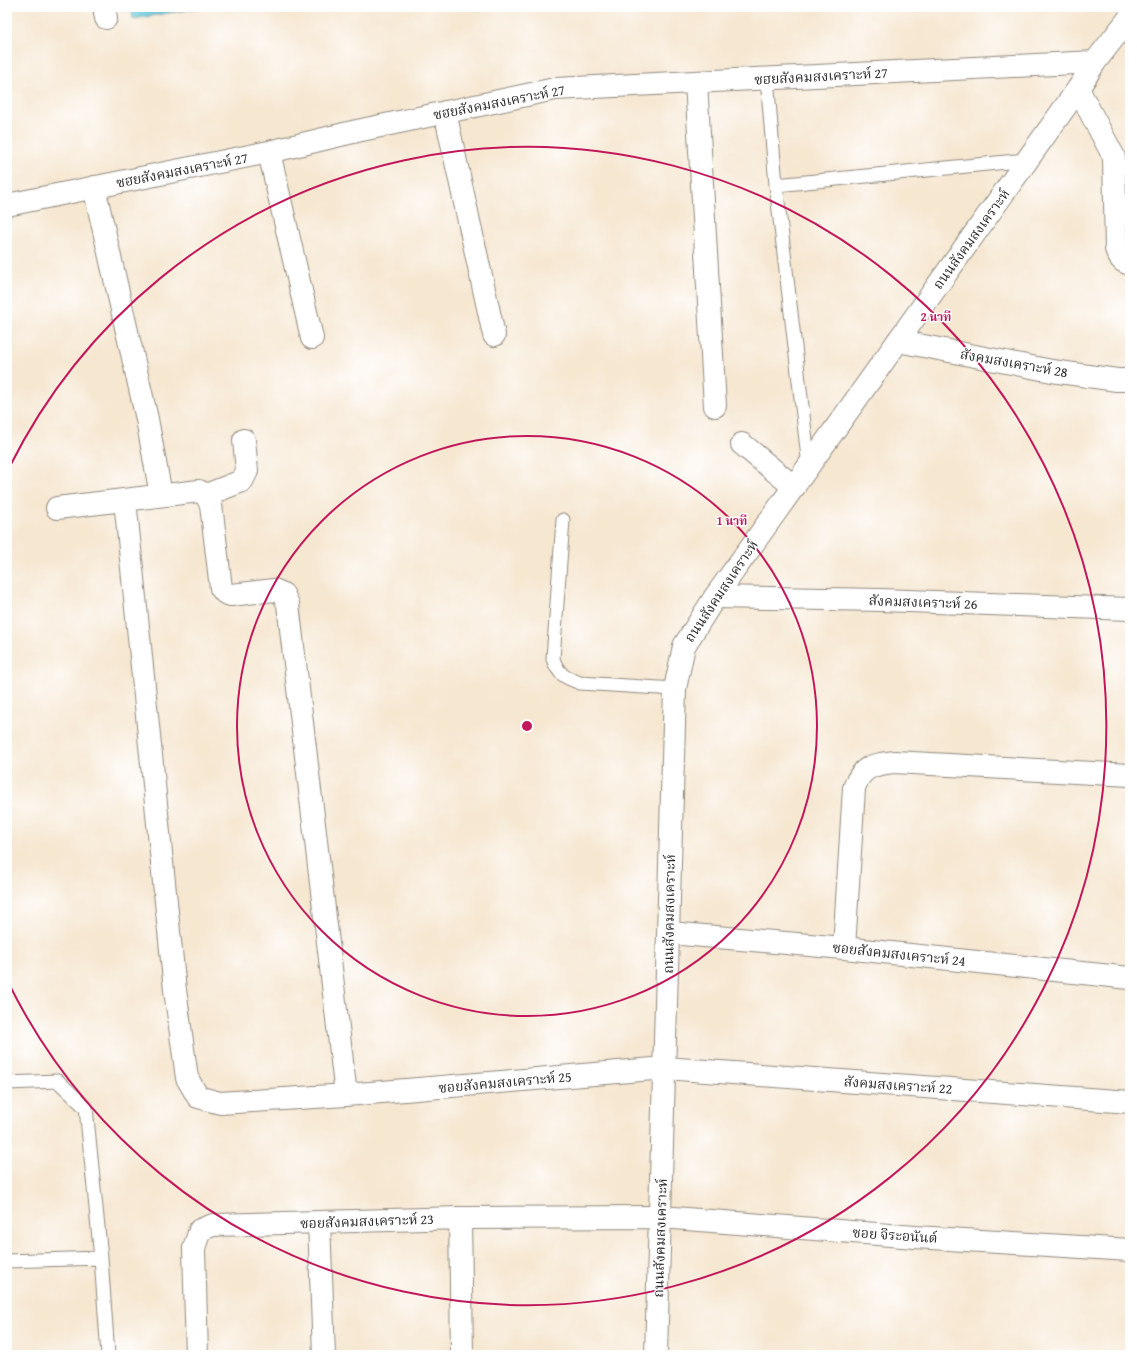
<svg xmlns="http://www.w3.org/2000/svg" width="1137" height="1362" font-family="'Gentium Book Plus','Noto Serif Thai',serif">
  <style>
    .water { fill: #5bc4d7; stroke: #437881 }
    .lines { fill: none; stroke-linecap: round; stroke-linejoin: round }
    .lane-casing { stroke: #90897e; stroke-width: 15 }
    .street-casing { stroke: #90897e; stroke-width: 24 }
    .secondary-casing { stroke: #90897e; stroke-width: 24 }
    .lane { stroke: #fff; stroke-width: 13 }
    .street { stroke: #fff; stroke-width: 22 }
    .secondary { stroke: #fff; stroke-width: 22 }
    .ring { fill: none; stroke: #c2185b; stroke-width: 2 }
    .labels { text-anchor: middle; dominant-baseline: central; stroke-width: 3; stroke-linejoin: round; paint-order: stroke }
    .street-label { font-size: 14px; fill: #2b2b2b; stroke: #fff }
    .centre { fill: #c2185b; stroke: #fff; stroke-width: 2 }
    .ring-label { font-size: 12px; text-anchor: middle; font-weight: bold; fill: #c2185b; stroke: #fff; stroke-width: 3; stroke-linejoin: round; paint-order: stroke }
  </style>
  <rect width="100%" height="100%" fill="#fff"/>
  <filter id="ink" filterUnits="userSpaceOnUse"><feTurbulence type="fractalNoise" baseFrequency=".025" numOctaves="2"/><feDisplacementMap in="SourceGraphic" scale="8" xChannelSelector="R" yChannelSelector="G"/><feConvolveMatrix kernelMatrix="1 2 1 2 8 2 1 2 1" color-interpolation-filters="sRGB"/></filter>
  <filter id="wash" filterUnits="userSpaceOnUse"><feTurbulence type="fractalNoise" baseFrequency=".012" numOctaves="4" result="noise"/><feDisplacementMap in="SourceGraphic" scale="16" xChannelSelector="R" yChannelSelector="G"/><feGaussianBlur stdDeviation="0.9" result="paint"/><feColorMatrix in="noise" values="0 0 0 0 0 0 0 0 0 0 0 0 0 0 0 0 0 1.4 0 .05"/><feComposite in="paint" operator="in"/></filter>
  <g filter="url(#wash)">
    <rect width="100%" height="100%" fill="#f6e7d1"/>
    <path class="water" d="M131,7H204L133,19Z"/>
  </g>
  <g filter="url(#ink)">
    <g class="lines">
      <defs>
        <path id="lane" d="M767,78L776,185L809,466
          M776,185L1027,160
          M563,520L553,659C559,675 564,677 580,683L675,689
          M7,1083L58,1081L86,1108L101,1258L108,1355
          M7,1261L101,1258"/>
        <path id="street" d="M104,7L106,18
          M696,82L715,406
          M1078,89L1114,157L1116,249C1119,257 1121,262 1130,264
          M445,112L494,335
          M269,152L312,338
          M94,187L147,419L161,495
          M7,205L269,152L357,131L555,89L1095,62
          M898,341L1052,371L1117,380H1130
          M742,444L794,487
          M206,495L242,481L247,471L244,440
          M125,500L175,990L187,1078L198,1097L220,1103L346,1095L665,1068L1130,1102
          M57,508L199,491L206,495L211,505L221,588L225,593L231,595L274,590L283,594L288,604L346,1095
          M715,597L881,600L1130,609
          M669,933L844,948L1130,978
          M844,948L854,788C862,766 872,765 894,762L1130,775
          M460,1218L462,1355
          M319,1222L324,1355
          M197,1355L194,1248L200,1230L213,1225L460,1218L661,1217L915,1237L1130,1250"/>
        <path id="secondary" d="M656,1355L675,689L684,646L715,597L1078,89L1095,62L1130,17"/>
      </defs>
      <use href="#lane" class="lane-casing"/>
      <use href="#street" class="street-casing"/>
      <use href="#secondary" class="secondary-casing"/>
      <use href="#lane" class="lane"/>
      <use href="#street" class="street"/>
      <use href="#secondary" class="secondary"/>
    </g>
  </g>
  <g class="ring">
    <circle cx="527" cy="726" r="290"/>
    <path d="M9 468A579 579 0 1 1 9 984"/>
  </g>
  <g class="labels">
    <g class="street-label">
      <text transform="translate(821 76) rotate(-3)">ซฮยสังคมสงเคราะห์ 27</text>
      <text transform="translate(499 102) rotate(-11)">ซฮยสังคมสงเคราะห์ 27</text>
      <text transform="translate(182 170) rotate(-11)">ซฮยสังคมสงเคราะห์ 27</text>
      <text transform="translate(971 239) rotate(-54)">ถนนสังคมสงเคราะห์</text>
      <text transform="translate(1014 363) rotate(10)">สังคมสงเคราะห์ 28</text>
      <text transform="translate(721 591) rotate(-56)">ถนนสังคมสงเคราะห์</text>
      <text transform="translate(923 602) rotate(2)">สังคมสงเคราะห์ 26</text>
      <text transform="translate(669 914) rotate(-89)">ถนนสังคมสงเคราะห์</text>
      <text transform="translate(899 954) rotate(6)">ซอยสังคมสงเคราะห์ 24</text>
      <text transform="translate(505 1082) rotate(-5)">ซอยสังคมสงเคราะห์ 25</text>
      <text transform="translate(898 1085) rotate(4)">สังคมสงเคราะห์ 22</text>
      <text transform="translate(367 1221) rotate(-2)">ซอยสังคมสงเคราะห์ 23</text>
      <text transform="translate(895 1235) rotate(4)">ซอย จิระอนันต์</text>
      <text transform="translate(660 1238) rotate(-88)">ถนนสังคมสงเคราะห์</text>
    </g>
  </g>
  <circle cx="527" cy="726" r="6" class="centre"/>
  <g class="ring-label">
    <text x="936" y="321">2 นาที</text>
    <text x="732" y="525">1 นาที</text>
  </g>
  <rect width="1137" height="1362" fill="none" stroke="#fff" stroke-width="24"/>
</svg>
